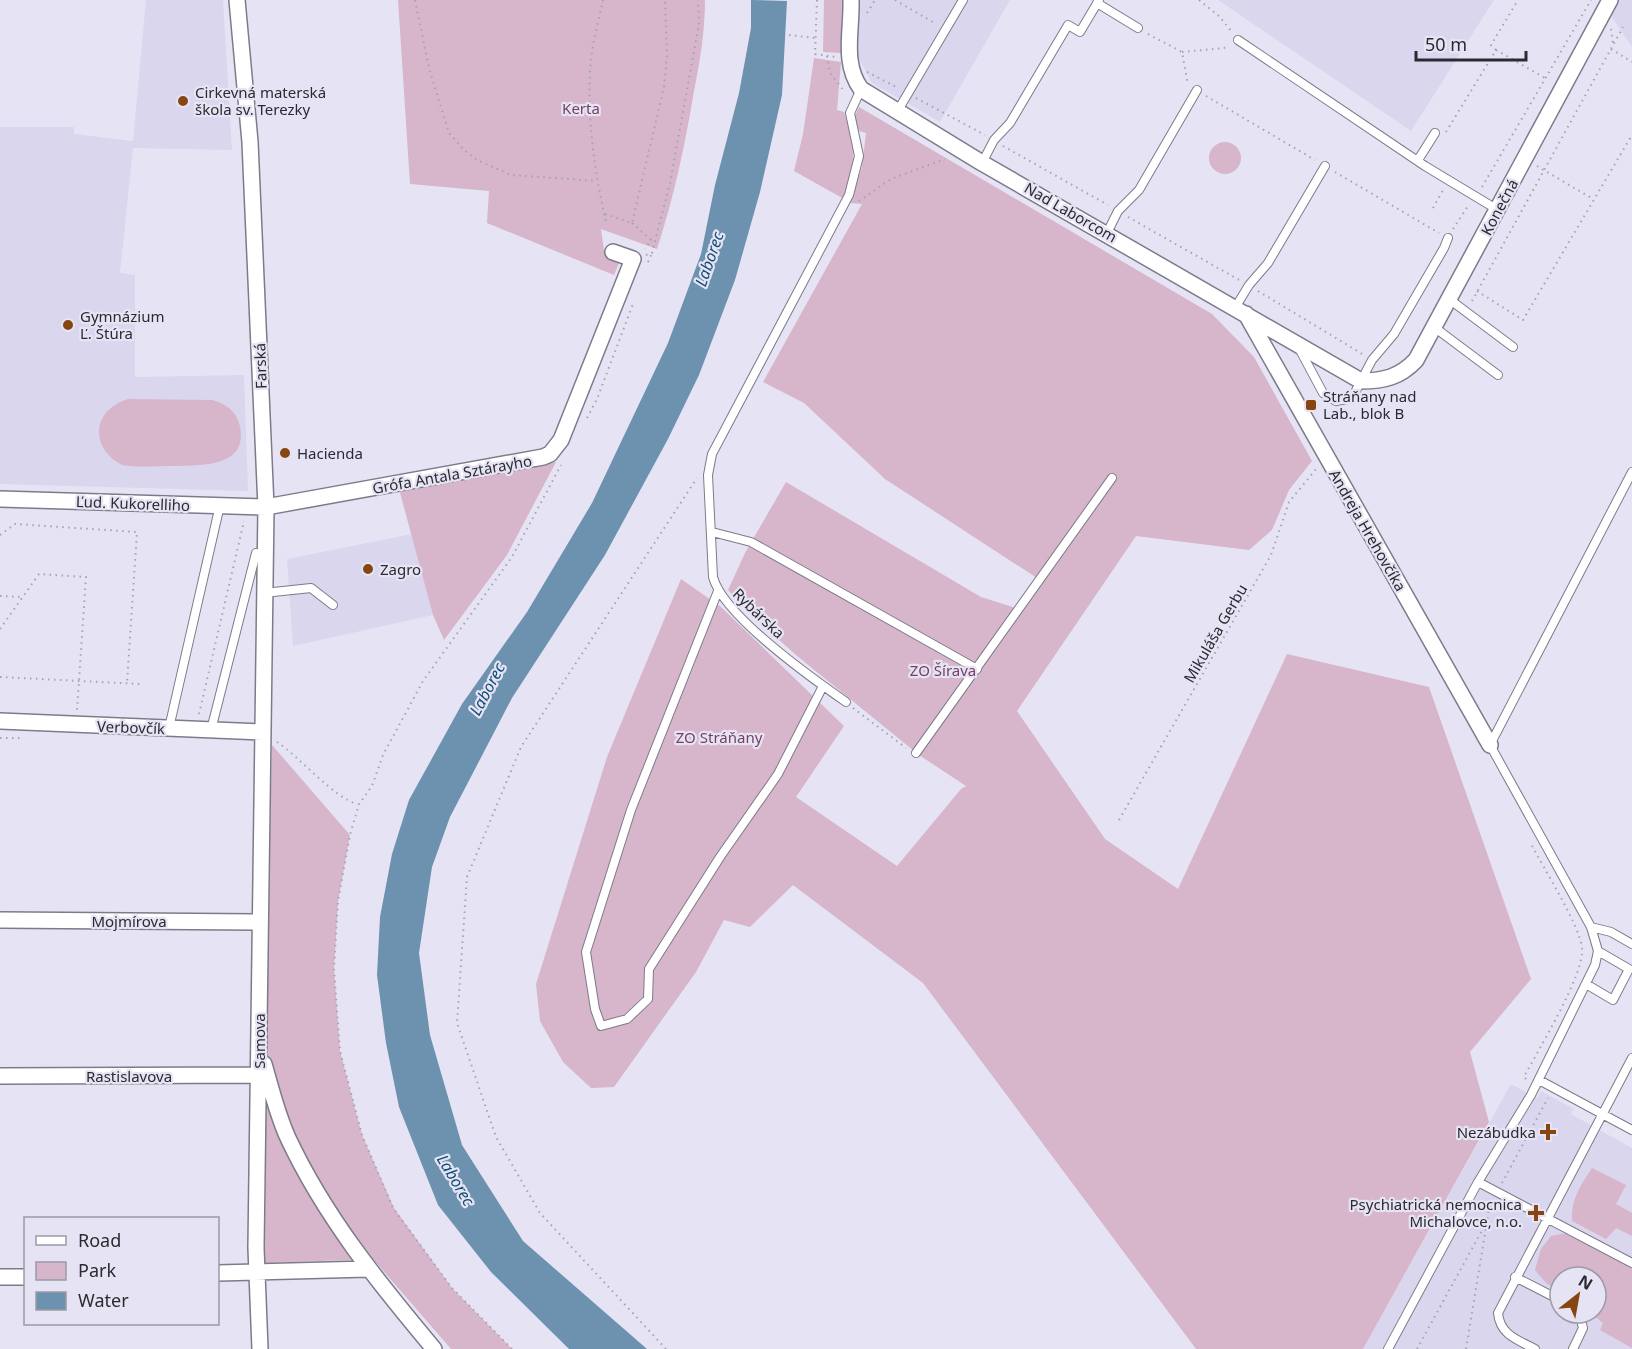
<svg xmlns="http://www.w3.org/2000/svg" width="1632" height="1349" font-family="'Noto Sans',sans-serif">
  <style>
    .built { fill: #dad6ed; fill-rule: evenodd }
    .green { fill: #d7b5ca }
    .water { fill: #6d92af }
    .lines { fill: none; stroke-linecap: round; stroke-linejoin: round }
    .service-casing { stroke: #7d7b89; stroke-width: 10 }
    .minor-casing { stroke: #7d7b89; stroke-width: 18 }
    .path { stroke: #a4a3af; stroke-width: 2; stroke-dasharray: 1.5 4.5; stroke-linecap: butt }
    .service { stroke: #fff; stroke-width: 8 }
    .minor { stroke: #fff; stroke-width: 15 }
    .poi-dot { fill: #874611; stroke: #e6e4f4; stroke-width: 2 }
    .labels { text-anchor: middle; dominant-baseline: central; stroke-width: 4.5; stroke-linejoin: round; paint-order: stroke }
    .poi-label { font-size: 15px; fill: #2b2a30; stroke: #e6e4f4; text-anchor: start }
    .park-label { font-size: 15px; fill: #753f63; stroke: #e6e4f4 }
    .street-label { font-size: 15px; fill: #2b2a30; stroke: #e6e4f4 }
    .water-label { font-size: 16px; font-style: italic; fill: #104e76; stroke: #e6e4f4 }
  </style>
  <rect width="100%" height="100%" fill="#e6e4f4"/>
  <path class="built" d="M146,0H223L232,150L133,148L120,273L135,275V377L244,375L248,491L0,484V127H74V134L133,141Z
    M858,0H1010L940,122L872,83L858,57Z
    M1218,0H1494L1411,131Z
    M1617,0H1632V47L1609,13Z
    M412,534L433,615L293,646L287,559Z
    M1511,1084L1537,1098L1541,1091L1574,1109L1571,1114L1632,1148V1349H1363ZM1560,1277H1596V1313H1560Z"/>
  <path class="green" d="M398,0H705C705,31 700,61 694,91C685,145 674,197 657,249L601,229L604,251L619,263L614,275L487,223L489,191L410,184Z
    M824,0H842L841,53L823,52Z
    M814,58L841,62L837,110L844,112C856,148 856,163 844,199L794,171L803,134Z
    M859,107L1212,314L1254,357L1312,461L1289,490L1272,530L1249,550L1136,536L1017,711L1105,839L1178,889L1287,654L1429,687L1531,979L1470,1052L1489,1122L1363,1349H1196L923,983L793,885L750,927L724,920L696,972L614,1087L591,1088L563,1062L540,1021L536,984L607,757L681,579L721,607L844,726L796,797L897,866L961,789L966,786L919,755L796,655L751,615L728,590L745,553L786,482L981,597L1016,608L1037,578L885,479L804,403L763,382L862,204L850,203L862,167L866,133L859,131L854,118Z
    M1209 158a16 16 0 1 1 32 0a16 16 0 1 1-32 0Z
    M128,399L212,400C226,404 237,411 240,427C248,468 199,465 173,466C156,466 138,468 122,465C89,448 92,410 128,399Z
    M556,462L507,555L444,640L433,615L399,489Z
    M272,745L350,835L338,901L334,969L340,1051L362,1135L394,1208L452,1288L512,1349H451L373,1259L265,1263L266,1019Z
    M1592,1168L1626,1185L1616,1204L1632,1213V1236L1616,1228L1606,1239L1572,1221C1571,1199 1580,1186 1592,1168Z
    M1567,1233L1632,1268V1348L1600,1330L1603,1323L1591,1313H1596V1277H1560V1291L1546,1283L1535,1270L1541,1249L1551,1236Z"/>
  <path class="water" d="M751,0L787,1L782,95L760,192L735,280L699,375L668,439L605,555L512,698L450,817L432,867L419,953L430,1035L462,1145L523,1241L647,1349H569L491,1272L438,1205L399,1107L386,1043L377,975L380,917L392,854L409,800L462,704L527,612L592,503L668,343L701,254L715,185L739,93L751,28Z"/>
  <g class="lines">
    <defs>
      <path id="service" d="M1097,3L1138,28
        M1238,40L1425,166L1498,210
        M897,112L963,0
        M1418,160L1435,133
        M982,163L994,140L1010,123L1068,25L1080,32L1099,0
        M1107,233L1118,211L1139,190L1197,90
        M1449,299L1513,347
        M1235,308L1249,285L1268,263L1325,166
        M1434,327L1498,375
        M1300,350L1323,393L1336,401L1352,398L1372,360L1394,334L1444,248L1448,238
        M712,532L751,542L977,669
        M718,591L631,810L586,952L595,1009L601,1026L627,1019L648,999L649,969L720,857L778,774L823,686
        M264,593L311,588L333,605
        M846,702C813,679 723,615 713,577L708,475L712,454L849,195L859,156L850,113L861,89
        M169,728L220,505
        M211,730L256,553
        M916,753L1112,478
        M1591,927L1611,932L1632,944
        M1586,984L1613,1000L1629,969L1598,951
        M1539,1080L1632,1130
        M1478,1182L1632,1263
        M1515,1277L1560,1300
        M1388,1349L1478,1182L1531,1095L1595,965L1598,951L1591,927L1490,745L1632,472
        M1535,1349C1518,1340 1500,1335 1498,1313L1632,1058
        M1573,1349L1583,1328L1579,1313"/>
      <path id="minor" d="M237,0L250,142L266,507L256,1248L260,1349
        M851,0C852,31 842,63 861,89L982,163L1361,381C1384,381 1400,377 1416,360L1610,0
        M1246,314L1490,745
        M0,499L266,507L543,457L550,454L561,440L633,259L613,252
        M0,721L263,732
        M0,920L258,922
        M264,1064C271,1088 277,1114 288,1138C325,1217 378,1282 434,1349
        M0,1076L259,1075
        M218,1273L367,1269
        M0,1277H26"/>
    </defs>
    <use href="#service" class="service-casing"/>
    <use href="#minor" class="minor-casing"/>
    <path class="path" d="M415,0L429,68L449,133L463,149L477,160L511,175L597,181
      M603,0C599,19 593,40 591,60C586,114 594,169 606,222
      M817,0L815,54L836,57
      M895,0L936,24
      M1199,0L1219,16L1232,32
      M867,13L875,0
      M1611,29L1613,44
      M1148,34L1182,52L1188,85
      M789,35L815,38
      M1611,49L1632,62
      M1496,50L1545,78
      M1182,52L1224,48L1229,45
      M827,56L830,73L844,91
      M867,72L898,88
      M1206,96L1315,160
      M916,98L985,135
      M1446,132L1496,50L1491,45L1518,0
      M1003,146L1108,205
      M1537,166L1593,199
      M1335,172L1439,233
      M1482,187L1591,0
      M859,201L891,179L945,159
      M1433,208L1443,190
      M605,214L632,223L664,87L667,56L665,0
      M1128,217L1241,281
      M632,223L651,240L645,249
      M1453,229L1468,206
      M646,255L652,253L670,183L699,24L698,0
      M648,262L652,253
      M1258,291L1364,355
      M1477,291L1523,320L1632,135
      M1472,301L1623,27
      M587,418L597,399L633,304
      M0,535L15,524L137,532L127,683
      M0,596L23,597
      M0,629L39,574L86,577L77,710
      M0,677L140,684
      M853,708L906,748
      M199,714L244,521
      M0,738H24
      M277,742C301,758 333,797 357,804
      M1119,820L1271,555L1289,502L1317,468
      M1526,1079L1524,1077C1538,1050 1585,974 1582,948C1580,926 1543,867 1531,844
      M1502,1183L1548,1098
      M512,1349L452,1288L393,1208L362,1135L340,1051L334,969L338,901L350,835L359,804L372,786L383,755L423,681L512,557L561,465
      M666,1349L540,1213L496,1137L457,1023L467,877L521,747L697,478
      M1417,1349L1485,1225
      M1466,1349L1489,1209L1493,1202"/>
    <use href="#service" class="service"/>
    <use href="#minor" class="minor"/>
  </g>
  <g class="poi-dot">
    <circle cx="183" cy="101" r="6"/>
    <circle cx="68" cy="325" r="6"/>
    <rect x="1305" y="399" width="12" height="12" rx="3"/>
    <circle cx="285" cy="453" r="6"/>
    <circle cx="368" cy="569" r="6"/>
    <path d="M1545 1123h6v6h6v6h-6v6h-6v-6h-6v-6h6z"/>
    <path d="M1533 1204h6v6h6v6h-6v6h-6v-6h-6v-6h6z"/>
  </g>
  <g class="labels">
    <g class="poi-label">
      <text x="195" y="92">Cirkevná materská<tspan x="195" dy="17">škola sv. Terezky</tspan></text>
      <text x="80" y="316">Gymnázium<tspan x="80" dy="17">Ľ. Štúra</tspan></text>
      <text x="1323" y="396">Stráňany nad<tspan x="1323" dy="17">Lab., blok B</tspan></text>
      <text x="297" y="453">Hacienda</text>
      <text x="380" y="569">Zagro</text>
      <text x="1536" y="1132" text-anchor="end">Nezábudka</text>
      <text x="1522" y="1204" text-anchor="end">Psychiatrická nemocnica<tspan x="1522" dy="17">Michalovce, n.o.</tspan></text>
    </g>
    <g class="park-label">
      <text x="581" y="108">Kerta</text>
      <text x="943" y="670">ZO Šírava</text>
      <text x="719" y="737">ZO Stráňany</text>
    </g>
    <g class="street-label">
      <text transform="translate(1499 207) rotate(-62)">Konečná</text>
      <text transform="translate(1071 212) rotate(30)">Nad Laborcom</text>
      <text transform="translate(260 366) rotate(-92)">Farská</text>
      <text transform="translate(452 474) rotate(-10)">Grófa Antala Sztárayho</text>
      <text transform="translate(133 503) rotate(2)">Ľud. Kukorelliho</text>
      <text transform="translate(1368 530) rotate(60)">Andreja Hrehovčíka</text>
      <text transform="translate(759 613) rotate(44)">Rybárska</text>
      <text transform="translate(1215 633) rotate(-60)">Mikuláša Gerbu</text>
      <text transform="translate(131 727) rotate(2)">Verbovčík</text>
      <text x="129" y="921">Mojmírova</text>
      <text transform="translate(259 1041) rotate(-90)">Samova</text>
      <text x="129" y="1076">Rastislavova</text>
    </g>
    <g class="water-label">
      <text transform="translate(709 259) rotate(-71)">Laborec</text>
      <text transform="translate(487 689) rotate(-62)">Laborec</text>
      <text transform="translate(456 1180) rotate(59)">Laborec</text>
    </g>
  </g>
  <rect x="24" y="1217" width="195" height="108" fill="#e6e4f4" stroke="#9b9aa6" stroke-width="1.5"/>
  <rect x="36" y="1236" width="30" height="9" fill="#ffffff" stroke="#9b9aa6" stroke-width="1.5"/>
  <text x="78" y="1247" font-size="18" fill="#2b2a30">Road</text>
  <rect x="36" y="1262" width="30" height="18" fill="#d7b5ca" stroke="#9b9aa6" stroke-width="1.5"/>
  <text x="78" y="1277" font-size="18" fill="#2b2a30">Park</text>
  <rect x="36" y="1292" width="30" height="18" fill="#6d92af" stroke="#9b9aa6" stroke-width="1.5"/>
  <text x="78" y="1307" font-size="18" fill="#2b2a30">Water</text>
  <g transform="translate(1578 1295) rotate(31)"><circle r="28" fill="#e6e4f4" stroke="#9b9aa6" stroke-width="1.5"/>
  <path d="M0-4.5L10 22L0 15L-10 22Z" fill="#874611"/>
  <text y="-9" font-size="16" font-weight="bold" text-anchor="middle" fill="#2b2a30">N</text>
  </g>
  <path d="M1416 51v9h110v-9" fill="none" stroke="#2b2a30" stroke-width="3"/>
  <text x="1425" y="51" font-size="18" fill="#2b2a30" stroke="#e6e4f4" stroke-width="4.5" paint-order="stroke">50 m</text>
</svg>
